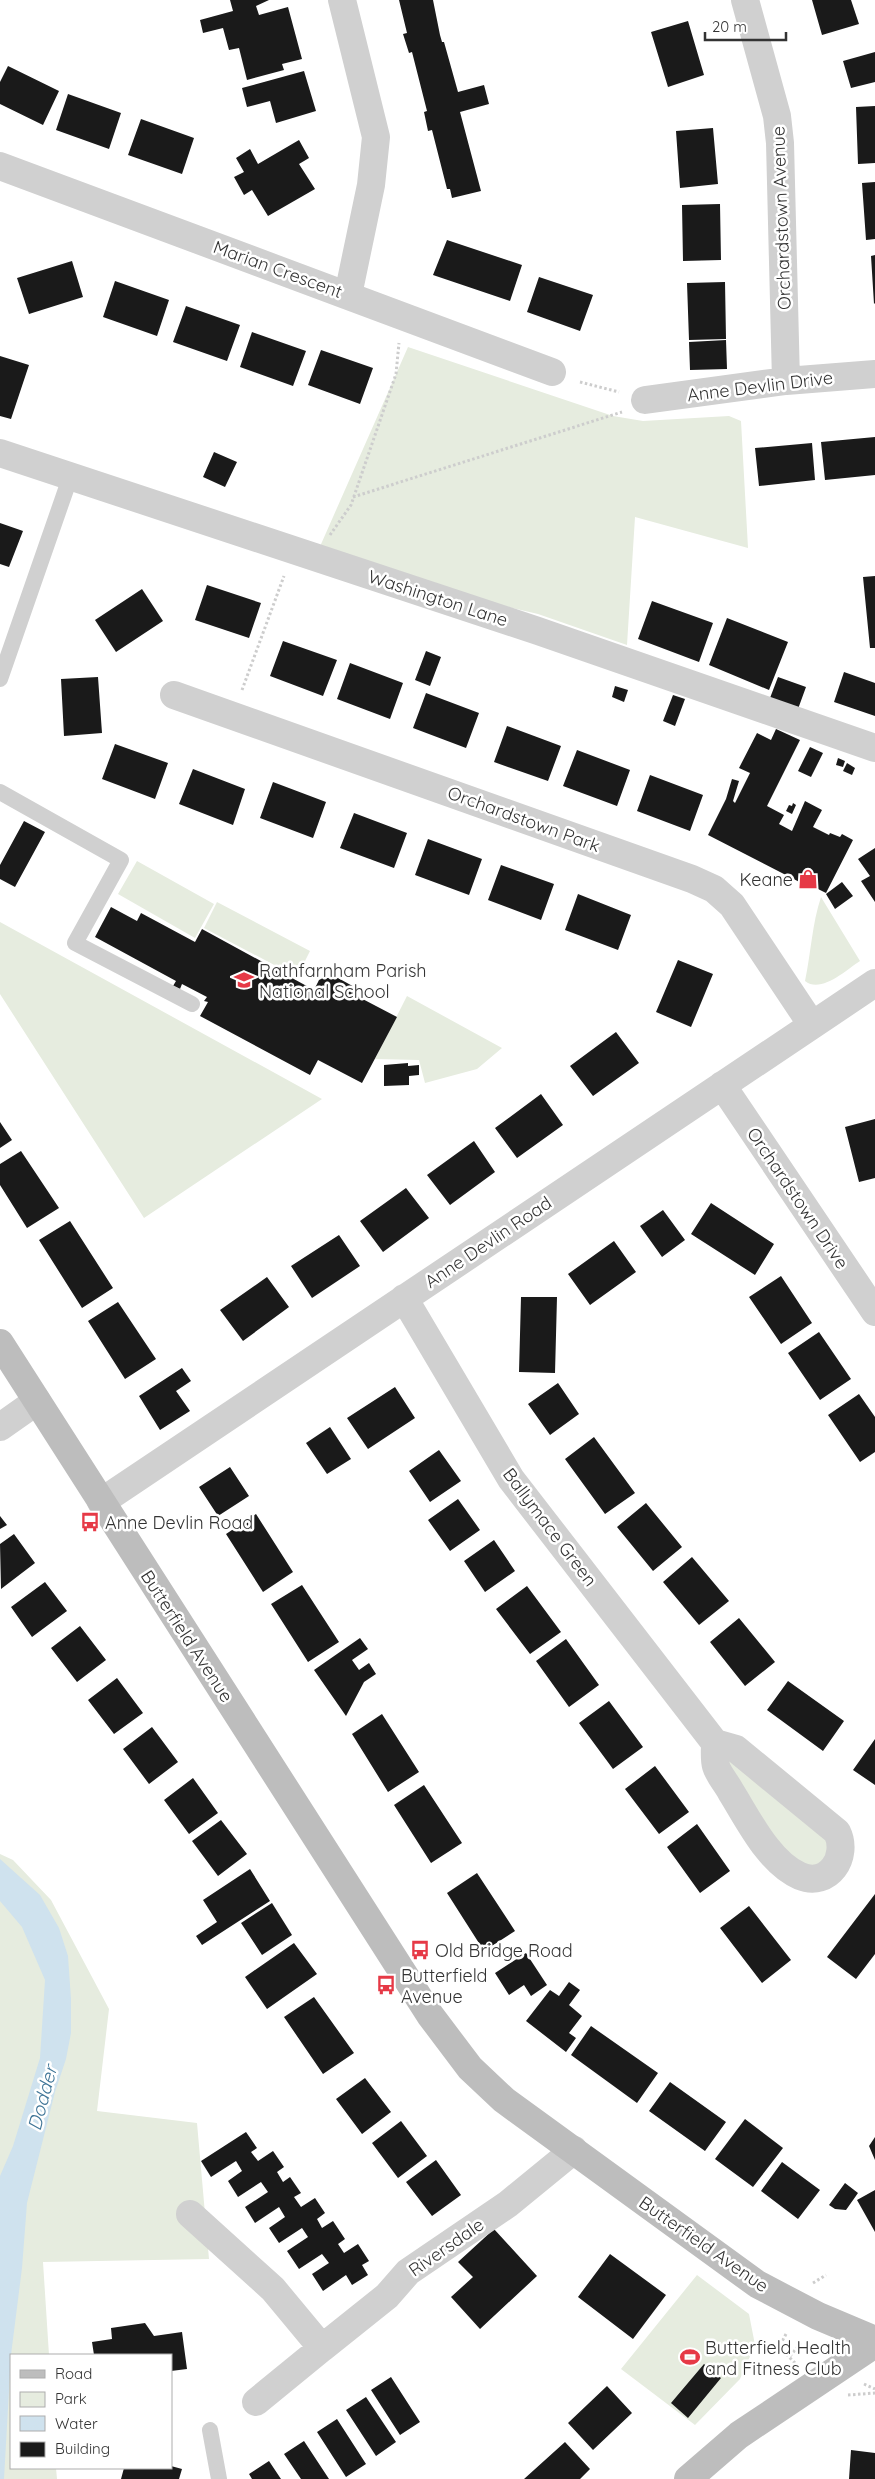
<svg xmlns="http://www.w3.org/2000/svg" width="875" height="2479" font-family="Quicksand,sans-serif">
  <style>
    .green { fill: #e6ecdf }
    .water { fill: #cfe2ee }
    .building { fill: #1a1a1a }
    .lines { fill: none; stroke-linecap: round; stroke-linejoin: round }
    .path { stroke: #cdcdcd; stroke-width: 3; stroke-dasharray: 2.5 2.5; stroke-linecap: butt }
    .service { stroke: #d0d0d0; stroke-width: 16 }
    .minor { stroke: #d0d0d0; stroke-width: 28 }
    .secondary { stroke: #bdbdbd; stroke-width: 28 }
    .labels { text-anchor: middle; dominant-baseline: central; stroke-width: 5; stroke-linejoin: round; paint-order: stroke }
    .street-label { font-size: 18px; fill: #333; stroke: #fff }
    .poi-label { font-size: 18px; fill: #333; stroke: #fff; text-anchor: start }
    .water-label { font-size: 19px; font-style: italic; fill: #3f7597; stroke: #fff }
  </style>
  <rect width="100%" height="100%" fill="#fff"/>
  <path class="green" d="M408,347L613,416L643,421L729,416L741,421L748,548L635,517L627,645L538,614L421,587L318,551Z
    M137,861L214,904L195,938L118,894Z
    M821,897L860,961C846,970 821,994 805,981C811,953 812,924 821,897Z
    M217,902L310,951L297,977L204,928Z
    M0,922L322,1099L144,1218L0,994Z
    M407,996L502,1048L477,1069L425,1083L419,1060L375,1059Z
    M707,1738L833,1839L830,1866L793,1872Z
    M0,1854L13,1860L51,1900L109,2009L97,2111L197,2123L209,2259L43,2262L49,2355H11V2468H56L57,2479H0Z
    M697,2275L749,2314L755,2345L740,2379L695,2425L621,2369Z"/>
  <path class="water" d="M0,1859L40,1895L59,1928L68,1956L71,1999V2033L66,2059L55,2092L27,2203L22,2268L11,2355L4,2479H0V2176L13,2146L40,2058L45,1980L22,1927L0,1901Z"/>
  <path class="building" d="M230,0H269L256,6L259,15L288,7L302,59L282,64L284,70L247,80L239,48L229,50L223,28L203,33L200,20L233,11Z
    M399,0H433L440,35L442,42H444L458,92L484,85L489,104L460,112L481,191L452,198L450,189H447L432,130L428,131L424,112L427,111L412,52L409,53L403,34L407,33Z
    M812,0H851L859,24L822,35Z
    M688,21L704,75L668,87L651,32Z
    M875,52V82L851,88L843,61Z
    M8,66L59,91L43,125L0,104V82Z
    M304,71L316,111L276,123L270,101L247,107L242,88Z
    M68,94L121,113L109,149L56,130Z
    M875,106V163L858,164L856,107Z
    M141,119L194,138L182,174L128,155Z
    M713,128L718,184L680,188L676,131Z
    M299,140L309,158L299,164L315,189L268,216L252,190L244,195L234,177L244,172L236,158L250,149L258,164Z
    M875,182V239L866,240L862,183Z
    M720,204L721,260L683,261L682,205Z
    M447,240L522,265L510,301L433,275Z
    M875,255V303L874,304L871,256Z
    M72,261L83,297L29,314L17,278Z
    M539,277L593,295L580,331L527,312Z
    M115,281L169,300L157,336L103,317Z
    M725,282L726,339L689,340L687,283Z
    M186,306L240,325L227,361L173,342Z
    M252,332L306,351L293,386L240,367Z
    M726,340L727,369L690,370L689,342Z
    M321,350L373,368L360,404L308,385Z
    M0,356L29,365L11,419L0,416Z
    M875,437V475L825,480L821,442Z
    M812,443L815,480L759,486L755,448Z
    M214,452L237,462L225,487L203,477Z
    M0,523L23,531L9,567L0,564Z
    M875,576V648H870L863,577Z
    M207,585L261,603L249,638L195,620Z
    M142,589L163,621L116,652L95,620Z
    M652,601L713,623L699,662L638,639Z
    M727,618L788,642L769,690L709,665Z
    M283,641L337,660L323,696L270,676Z
    M426,651L441,657L430,686L415,680Z
    M350,663L403,683L390,719L337,699Z
    M844,672L875,683V716L834,702Z
    M98,677L102,733L64,736L61,679Z
    M778,677L806,687L798,709L770,698Z
    M615,686L628,690L624,702L612,697Z
    M426,693L479,713L466,748L413,728Z
    M673,695L685,699L675,726L663,721Z
    M507,726L561,746L548,781L494,762Z
    M776,729L800,740L767,806L784,815L779,824L792,831L805,801L822,810L813,827L829,835L830,833L840,837L842,834L853,840L826,893L816,888L815,890L708,835L726,799L732,779L739,781L733,801L735,803L750,773L739,768L757,733L771,740Z
    M115,744L168,763L155,799L102,779Z
    M810,747L823,753L811,777L798,771Z
    M577,750L630,770L617,806L563,786Z
    M838,758L845,761L843,767L836,765Z
    M847,763L855,768L852,775L843,771Z
    M193,769L245,789L233,825L179,804Z
    M650,775L703,795L690,831L637,811Z
    M273,782L326,802L313,838L260,818Z
    M793,803L796,805L792,814L786,811L789,805L792,806Z
    M354,813L407,833L394,868L340,848Z
    M24,821L45,832L15,887L0,879V865Z
    M428,839L482,859L469,895L415,875Z
    M875,848V902L861,881L870,876L858,859Z
    M501,865L554,884L541,920L488,900Z
    M842,882L853,896L835,909L826,894Z
    M578,894L631,915L618,950L565,930Z
    M111,907L137,921L141,913L195,942L202,929L314,990L319,980L323,978H338L358,989L355,995L397,1017L362,1083L318,1060L310,1075L200,1016L208,1002L204,1001L207,997L182,984L180,989L173,986L176,981L95,937Z
    M678,960L713,974L691,1027L656,1012Z
    M616,1032L639,1063L593,1096L570,1066Z
    M408,1063V1066L419,1065V1075L409,1076V1085L384,1086V1065Z
    M541,1094L563,1125L517,1158L495,1128Z
    M875,1119V1178L859,1182L845,1127Z
    M0,1122L12,1140L0,1148Z
    M474,1141L495,1172L450,1205L427,1175Z
    M21,1151L59,1208L27,1228L0,1185V1164Z
    M406,1188L429,1218L383,1252L360,1221Z
    M711,1203L774,1244L755,1275L691,1234Z
    M663,1210L685,1240L662,1257L640,1226Z
    M70,1221L113,1288L82,1308L39,1240Z
    M339,1235L360,1266L312,1298L291,1266Z
    M614,1241L636,1272L590,1305L568,1274Z
    M781,1276L812,1323L781,1344L749,1297Z
    M267,1277L289,1307L243,1341L220,1310Z
    M521,1297H557L555,1373L519,1372Z
    M118,1302L156,1359L125,1379L88,1321Z
    M819,1332L851,1379L820,1400L788,1353Z
    M182,1368L191,1381L176,1391L190,1411L160,1430L139,1396Z
    M558,1383L579,1414L550,1435L528,1404Z
    M395,1387L415,1418L368,1449L347,1418Z
    M859,1394L875,1417V1452L860,1462L828,1415Z
    M330,1427L351,1459L327,1474L306,1443Z
    M594,1437L635,1493L605,1514L565,1459Z
    M439,1450L461,1481L430,1502L409,1471Z
    M230,1467L249,1496L218,1516L199,1487Z
    M458,1499L480,1530L450,1551L428,1520Z
    M646,1503L682,1547L653,1571L617,1527Z
    M256,1514L293,1572L263,1592L226,1534Z
    M0,1516L7,1525L0,1529Z
    M14,1534L35,1563L1,1589L0,1544Z
    M494,1540L515,1571L485,1592L464,1561Z
    M692,1557L729,1601L699,1625L663,1582Z
    M45,1582L67,1611L32,1637L11,1607Z
    M302,1585L339,1642L308,1662L271,1604Z
    M527,1586L561,1632L530,1654L496,1609Z
    M739,1618L775,1662L745,1686L710,1642Z
    M80,1626L106,1660L77,1682L51,1648Z
    M360,1638L368,1649L352,1660L359,1670L369,1663L376,1674L364,1682L346,1716L314,1670Z
    M566,1639L599,1685L569,1707L536,1661Z
    M117,1678L143,1713L114,1734L88,1700Z
    M788,1681L844,1721L823,1751L767,1710Z
    M609,1701L643,1747L613,1769L579,1723Z
    M382,1714L419,1772L388,1792L352,1734Z
    M152,1727L178,1762L149,1784L123,1749Z
    M875,1739V1785L853,1770Z
    M655,1766L689,1812L659,1834L625,1789Z
    M193,1778L218,1813L189,1834L164,1800Z
    M424,1785L462,1843L431,1863L394,1805Z
    M221,1820L247,1854L218,1876L192,1841Z
    M697,1824L730,1871L700,1893L667,1847Z
    M250,1869L270,1901L202,1945L196,1936L217,1922L203,1900Z
    M477,1873L515,1931L484,1951L447,1893Z
    M875,1894V1954L856,1979L827,1957Z
    M272,1903L292,1935L262,1955L241,1923Z
    M749,1906L791,1960L762,1983L720,1928Z
    M294,1943L317,1974L267,2009L245,1977Z
    M526,1953L547,1985L531,1996L524,1985L509,1995L495,1973Z
    M569,1982L580,1990L569,2005L582,2016L569,2033L576,2038L566,2052L526,2021L550,1990L559,1996Z
    M314,1997L354,2053L323,2074L284,2017Z
    M591,2026L658,2073L637,2103L571,2055Z
    M365,2078L391,2112L362,2134L336,2099Z
    M670,2082L726,2122L705,2151L649,2111Z
    M745,2119L783,2148L753,2187L715,2159Z
    M401,2121L427,2156L398,2178L372,2143Z
    M246,2132L257,2148L251,2152L258,2161L273,2151L284,2167L277,2172L283,2182L290,2177L301,2193L294,2197L301,2207L315,2198L325,2213L317,2219L322,2228L333,2221L345,2239L338,2244L344,2253L358,2244L369,2261L362,2265L368,2275L352,2285L346,2275L323,2291L312,2274L329,2263L322,2254L299,2269L287,2251L308,2237L302,2228L279,2243L269,2228L285,2217L279,2207L255,2223L245,2207L268,2192L261,2182L238,2197L228,2181L242,2171L236,2161L211,2177L201,2161Z
    M875,2137V2160L869,2146Z
    M436,2160L461,2195L432,2216L406,2182Z
    M782,2162L820,2190L798,2219L761,2191Z
    M845,2183L858,2193L846,2210L835,2209L829,2205Z
    M875,2190V2232L857,2200Z
    M494,2229L537,2276L480,2329L451,2297L473,2277L458,2262Z
    M610,2254L666,2295L633,2339L578,2297Z
    M145,2323L154,2336L182,2332L187,2369L171,2371V2355H94L92,2342L112,2339L111,2328Z
    M704,2364L721,2378L688,2418L671,2403Z
    M391,2377L420,2422L400,2435L371,2390Z
    M607,2386L632,2413L593,2450L568,2423Z
    M366,2397L396,2442L376,2456L346,2410Z
    M337,2419L366,2464L346,2477L317,2432Z
    M304,2441L329,2479H301L284,2454Z
    M565,2442L590,2469L580,2479H524Z
    M851,2450L875,2453V2479H849Z
    M269,2461L281,2479H252L249,2474Z
    M171,2466L182,2469L179,2479H121L124,2468Z"/>
  <g class="lines">
    <path class="path" d="M580,382L619,392
      M353,497L622,412
      M330,535L351,505L396,374L399,343
      M242,690L284,576
      M813,2283L826,2275
      M786,2334L779,2347L795,2363
      M805,2343L816,2351
      M790,2356L801,2343
      M864,2384L875,2389
      M848,2395L875,2393"/>
    <path class="service" d="M0,679L71,475
      M0,792L121,860L75,943L192,1004
      M210,2430L219,2479"/>
    <path class="minor" d="M342,0L376,137L371,185L348,295
      M745,0L777,116L780,143L786,381
      M0,166L552,372
      M645,400L786,381L875,374
      M0,453L538,631L875,748
      M174,695L692,879L714,889L732,905L812,1025
      M722,1085L875,1312
      M404,1298L511,1479L715,1743L736,1749L837,1832C849,1856 829,1888 800,1876C769,1863 748,1819 731,1792C727,1784 718,1774 716,1766C714,1759 715,1750 715,1743
      M0,1427L37,1401
      M101,1502L875,983
      M190,2214L273,2289L322,2348L387,2296L408,2272L508,2204L574,2150
      M256,2402L322,2348"/>
    <path class="secondary" d="M0,1343L430,2015L470,2068L504,2100L757,2284L818,2316L875,2340
      M688,2479L739,2435L875,2344"/>
  </g>
  <defs>
    <symbol id="shop-bare" viewBox="-9 -9 18 18"><path d="M-5-2.5h2.3a2.7 3.5 0 0 1 5.4 0H5L5.5 6h-11ZM-1.5-2.5h3a1.5 2.3 0 0 0-3 0Z" fill="#e63946" stroke="#fff" stroke-width="2.5" paint-order="stroke"/></symbol>
    <symbol id="school-bare" viewBox="-9 -9 18 18"><path d="M0-5L7-2L0 1L-7-2ZM-4 1L0 2.5L4 1V4Q0 6-4 4Z" fill="#e63946" stroke="#fff" stroke-width="2.5" paint-order="stroke"/></symbol>
    <symbol id="bus-bare" viewBox="-9 -9 18 18"><path d="M-5-6H5V4H4V6H2V4H-2V6H-4V4H-5ZM-3.5-4V0h7V-4ZM-3.5 1.2v1.5H-2V1.2ZM2 1.2v1.5H3.5V1.2Z" fill="#e63946" stroke="#fff" stroke-width="2.5" paint-order="stroke"/></symbol>
    <symbol id="stadium-bare" viewBox="-9 -9 18 18"><path d="M0-5a6.5 5 0 1 0 0 10a6.5 5 0 1 0 0-10ZM-3.5-1.8h7v3.6h-7Z" fill="#e63946" stroke="#fff" stroke-width="2.5" paint-order="stroke"/></symbol>
  </defs>
  <g fill-rule="evenodd">
    <use href="#shop-bare" x="794" y="865" width="28" height="28"/>
    <use href="#school-bare" x="230" y="966" width="28" height="28"/>
    <use href="#bus-bare" x="76" y="1508" width="28" height="28"/>
    <use href="#bus-bare" x="406" y="1936" width="28" height="28"/>
    <use href="#bus-bare" x="372" y="1971" width="28" height="28"/>
    <use href="#stadium-bare" x="676" y="2343" width="28" height="28"/>
  </g>
  <g class="labels">
    <g class="street-label">
      <text transform="translate(781 218) rotate(-92)">Orchardstown Avenue</text>
      <text transform="translate(278 269) rotate(20)">Marian Crescent</text>
      <text transform="translate(760 386) rotate(-7)">Anne Devlin Drive</text>
      <text transform="translate(438 598) rotate(18)">Washington Lane</text>
      <text transform="translate(524 819) rotate(20)">Orchardstown Park</text>
      <text transform="translate(798 1198) rotate(56)">Orchardstown Drive</text>
      <text transform="translate(488 1242) rotate(-34)">Anne Devlin Road</text>
      <text transform="translate(550 1527) rotate(53)">Ballymace Green</text>
      <text transform="translate(187 1636) rotate(57)">Butterfield Avenue</text>
      <text transform="translate(704 2244) rotate(35)">Butterfield Avenue</text>
      <text transform="translate(446 2247) rotate(-35)">Riversdale</text>
    </g>
    <g class="poi-label">
      <text x="793" y="879" text-anchor="end">Keane</text>
      <text x="259" y="970">Rathfarnham Parish<tspan x="259" dy="21">National School</tspan></text>
      <text x="105" y="1522">Anne Devlin Road</text>
      <text x="435" y="1950">Old Bridge Road</text>
      <text x="401" y="1975">Butterfield<tspan x="401" dy="21">Avenue</tspan></text>
      <text x="705" y="2347">Butterfield Health<tspan x="705" dy="21">and Fitness Club</tspan></text>
    </g>
    <g class="water-label">
      <text transform="translate(42 2098) rotate(-75)">Dodder</text>
    </g>
  </g>
  <rect x="10" y="2354" width="162" height="115" fill="#ffffff" stroke="#adadad"/>
  <rect x="20" y="2370" width="25" height="8" fill="#bdbdbd" stroke="#adadad"/>
  <text x="55" y="2379" font-size="15" fill="#333333">Road</text>
  <rect x="20" y="2392" width="25" height="15" fill="#e6ecdf" stroke="#adadad"/>
  <text x="55" y="2404" font-size="15" fill="#333333">Park</text>
  <rect x="20" y="2416" width="25" height="15" fill="#cfe2ee" stroke="#adadad"/>
  <text x="55" y="2429" font-size="15" fill="#333333">Water</text>
  <rect x="20" y="2442" width="25" height="15" fill="#1a1a1a" stroke="#adadad"/>
  <text x="55" y="2454" font-size="15" fill="#333333">Building</text>
  <path d="M705 32v8h81v-8" fill="none" stroke="#333333" stroke-width="2.5"/>
  <text x="712" y="32" font-size="15" fill="#333333" stroke="#ffffff" stroke-width="4" paint-order="stroke">20 m</text>
</svg>
